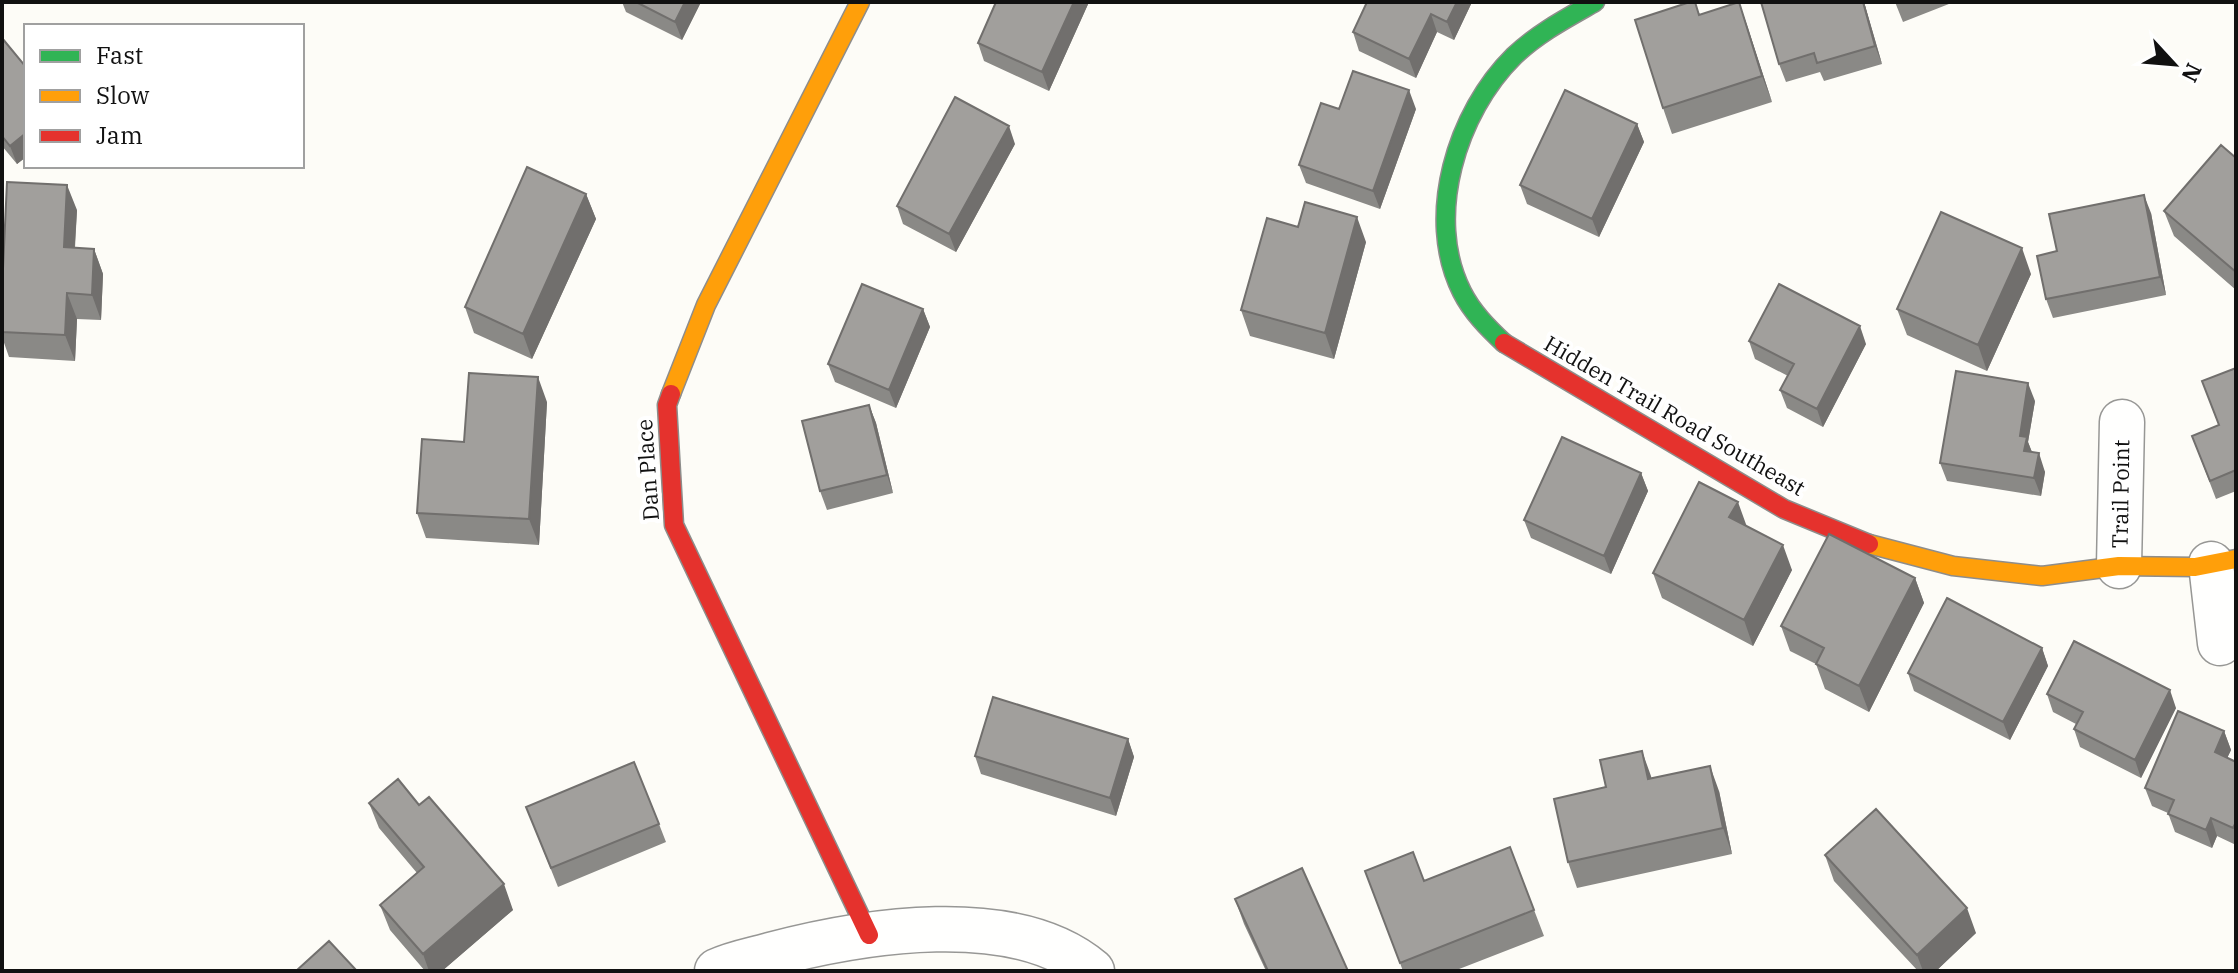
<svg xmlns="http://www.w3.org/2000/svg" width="2238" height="973" font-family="'IBM Plex Serif',serif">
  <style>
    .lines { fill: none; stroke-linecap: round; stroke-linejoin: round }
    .street-casing { stroke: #979795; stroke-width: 47 }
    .fast-casing { stroke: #8e8d8b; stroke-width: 21 }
    .slow-casing { stroke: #8e8d8b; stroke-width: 21 }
    .jam-casing { stroke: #8e8d8b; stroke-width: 21 }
    .street { stroke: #fffffe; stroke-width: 44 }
    .fast { stroke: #30b455; stroke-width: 18 }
    .slow { stroke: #ff9f0a; stroke-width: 18 }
    .jam { stroke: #e5322d; stroke-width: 18 }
    .wall { fill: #8a8986 }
    .shaded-wall { fill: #716f6d }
    .building { fill: #a19f9c; stroke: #716f6d; stroke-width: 2 }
    .labels { text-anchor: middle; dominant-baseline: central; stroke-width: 8; stroke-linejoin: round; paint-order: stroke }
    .street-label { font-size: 22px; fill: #111; stroke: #fff }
  </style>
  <rect width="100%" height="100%" fill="#fdfcf7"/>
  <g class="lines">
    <defs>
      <path id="street" d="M2211,564L2220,643
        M2119,566L2122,422
        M717,971C734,963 753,960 770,955C861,931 1014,905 1092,971"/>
      <path id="fast" d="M1504,343C1488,328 1472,312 1462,292C1424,217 1457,112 1514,56C1538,33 1567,18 1595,2"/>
      <path id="slow" d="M671,394L706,305L860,2
        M1869,544L1953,566L2042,576L2119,566L2195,567L2236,559"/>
      <path id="jam" d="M1504,343L1784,509L1869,544
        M671,394L667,405L674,525L869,935"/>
    </defs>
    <use href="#street" class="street-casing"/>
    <use href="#fast" class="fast-casing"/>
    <use href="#slow" class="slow-casing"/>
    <use href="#jam" class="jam-casing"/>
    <use href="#street" class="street"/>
    <use href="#fast" class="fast"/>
    <use href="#slow" class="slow"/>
    <use href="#jam" class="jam"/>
  </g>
  <path class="wall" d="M622,2H701L682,40L626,12Z
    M1089,2L1049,91L984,61L978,43Z
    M1367,2H1472L1454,40L1437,32L1416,78L1359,51L1353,32Z
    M1739,2L1772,102L1672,134L1663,108L1700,15Z
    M1761,2H1864L1882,64L1824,81L1820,72L1786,82L1779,64Z
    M1895,2H1954L1903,22Z
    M2,38L26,67V157L17,164L2,146Z
    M1416,109L1380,209L1306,183L1299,165Z
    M1637,124L1644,142L1599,237L1527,204L1520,185Z
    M1015,144L956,252L903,224L897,206Z
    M2236,158V290L2174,236L2164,211Z
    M586,194L596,219L532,359L474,333L465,307Z
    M77,210L75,248L94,249L103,274L101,320L77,319L75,361L9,357L2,337V290Z
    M2151,213L2166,295L2053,318L2046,299L2057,251Z
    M1298,227L1366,242L1334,359L1250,336L1241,310Z
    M2031,274L1987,371L1907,335L1897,309Z
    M923,309L930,327L896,408L835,382L828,364Z
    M1749,341L1866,344L1823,427L1787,408L1780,390L1788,376L1755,359Z
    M2236,368V491L2216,499L2192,436L2219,426L2202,381Z
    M2035,401L2028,442L2032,452L2045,472L2041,496L1947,481L1940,463Z
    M547,402L539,545L426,538L417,513L464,442Z
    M869,405L876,423L893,493L827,510L820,491Z
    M1641,473L1648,491L1611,574L1531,538L1524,520Z
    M1746,526L1792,570L1753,646L1662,598L1653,573Z
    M1915,578L1924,603L1869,712L1825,689L1816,664L1790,651L1781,626Z
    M2042,648L2048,666L2010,740L1914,691L1908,673Z
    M2047,694L2176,708L2141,778L2080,747L2074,729L2076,724L2053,712Z
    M2224,731L2231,750L2227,758L2236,762V845L2217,836L2212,848L2175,832L2168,813L2152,806L2145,788Z
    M1128,739L1134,757L1116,816L981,774L975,756Z
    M1652,778L1719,791L1732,854L1577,888L1568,862Z
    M369,803L419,805L513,910L442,971H425L390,930L380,905L417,873L379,828Z
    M526,807L659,824L666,842L558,887Z
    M1510,847L1544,936L1454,971H1403L1365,871L1424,881Z
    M1825,855L1976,933L1936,971H1918L1834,881Z
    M1235,899L1348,971H1266L1244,924Z"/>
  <path class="shaded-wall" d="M685,2H701L682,40L675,22Z
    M1074,2H1089L1049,91L1042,72Z
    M1457,2H1472L1454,40L1447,22Z
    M1739,2L1748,28L1772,102L1762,76Z
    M1863,2H1864L1882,64L1875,46Z
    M1431,14L1437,32L1416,78L1409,59Z
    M1409,90L1416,109L1380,209L1373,191Z
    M1637,124L1644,142L1599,237L1592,219Z
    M1009,126L1015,144L956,252L949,234Z
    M26,133V157L17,164L10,146Z
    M67,185L77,210L73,273L64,247Z
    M586,194L596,219L532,359L523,334Z
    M2144,195L2151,213L2166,295L2160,277Z
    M1357,217L1366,242L1334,359L1325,333Z
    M2022,248L2031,274L1987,371L1978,345Z
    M94,249L103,274L101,320L92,295Z
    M67,293L77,319L75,361L65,335Z
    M923,309L930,327L896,408L889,390Z
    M1860,326L1866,344L1823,427L1817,409Z
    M538,377L547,402L539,545L529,519Z
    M2028,383L2035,401L2028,442L2033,455L2031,469L2020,436Z
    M869,405L876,423L893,493L887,475Z
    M2039,453L2045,472L2041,496L2034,478Z
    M1641,473L1648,491L1611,574L1604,556Z
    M1738,502L1747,527L1729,517Z
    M1783,545L1792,570L1753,646L1744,620Z
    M1915,578L1924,603L1869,712L1859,686Z
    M2042,648L2048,666L2010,740L2003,722Z
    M2170,690L2176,708L2141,778L2135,760Z
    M2224,731L2231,750L2221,771L2215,752Z
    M1128,739L1134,757L1116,816L1110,798Z
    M1642,751L1651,776L1657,805L1648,779Z
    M1710,766L1719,791L1732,854L1723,828Z
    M2211,818L2217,836L2212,848L2206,830Z
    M504,884L513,910L442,971H429L423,954Z
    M1967,908L1976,933L1936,971H1923L1917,955Z"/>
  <path class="building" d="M636,2H685L675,22Z
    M996,2H1074L1042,72L978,43Z
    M1367,2H1457L1447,22L1431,14L1409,59L1353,32Z
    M1690,2H1695L1699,15L1739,2L1762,76L1663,108L1635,20Z
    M1761,2H1863L1875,46L1817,63L1814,53L1779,64Z
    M2,38L26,67V133L10,146L2,136Z
    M1353,71L1409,90L1373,191L1299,165L1321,103L1339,109Z
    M1565,90L1637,124L1592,219L1520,185Z
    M955,97L1009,126L949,234L897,206Z
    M2221,145L2236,158V272L2164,211Z
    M527,167L586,194L523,334L465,307Z
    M7,182L67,185L64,247L94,249L92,295L67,293L65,335L2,332V290Z
    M2144,195L2160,277L2046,299L2037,256L2057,251L2049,214Z
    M1305,202L1357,217L1325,333L1241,310L1267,218L1298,227Z
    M1941,212L2022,248L1978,345L1897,309Z
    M862,284L923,309L889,390L828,364Z
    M1779,284L1860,326L1817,409L1780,390L1794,364L1749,341Z
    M2236,368V470L2210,481L2192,436L2219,425L2202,381Z
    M1956,371L2028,383L2020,436L2027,437L2024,451L2039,453L2034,478L1940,463Z
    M469,373L538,377L529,519L417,513L422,439L464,442Z
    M869,405L887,475L820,491L802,421Z
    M1562,437L1641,473L1604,556L1524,520Z
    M1699,482L1738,502L1729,517L1783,545L1744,620L1653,573Z
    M1829,534L1915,578L1859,686L1816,664L1824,648L1781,626Z
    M1947,598L2042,648L2003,722L1908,673Z
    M2074,641L2170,690L2135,760L2074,729L2083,712L2047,694Z
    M993,697L1128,739L1110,798L975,756Z
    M2178,711L2224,731L2215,752L2236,762V822L2233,828L2211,818L2206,830L2168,814L2174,800L2145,788Z
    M1642,751L1648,779L1710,766L1723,828L1568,862L1554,799L1606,787L1600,760Z
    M634,762L659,824L551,868L526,807Z
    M398,779L419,805L429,797L504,884L423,954L380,905L424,867L369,803Z
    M1876,809L1967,908L1917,955L1825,855Z
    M1510,847L1534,910L1400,963L1365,871L1413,852L1424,881Z
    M1302,868L1348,971H1268L1235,899Z
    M329,941L357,971H296Z"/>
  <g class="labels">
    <g class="street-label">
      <text transform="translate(1675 415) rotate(30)">Hidden Trail Road Southeast</text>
      <text transform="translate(647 470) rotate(-94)">Dan Place</text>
      <text transform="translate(2120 494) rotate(-89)">Trail Point</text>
    </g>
  </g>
  <rect width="2238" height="973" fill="none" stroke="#111111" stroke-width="8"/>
  <rect x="24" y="24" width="280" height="144" fill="#ffffff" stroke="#a0a0a0" stroke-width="2"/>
  <rect x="40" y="50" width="40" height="12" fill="#30b455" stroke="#a0a0a0" stroke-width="2"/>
  <text x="96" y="64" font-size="24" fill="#111111">Fast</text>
  <rect x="40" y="90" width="40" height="12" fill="#ff9f0a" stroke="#a0a0a0" stroke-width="2"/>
  <text x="96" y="104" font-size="24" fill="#111111">Slow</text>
  <rect x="40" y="130" width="40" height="12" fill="#e5322d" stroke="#a0a0a0" stroke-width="2"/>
  <text x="96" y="144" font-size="24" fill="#111111">Jam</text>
  <g transform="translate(2174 64) rotate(116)" stroke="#ffffff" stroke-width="6" paint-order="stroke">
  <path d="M0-6L14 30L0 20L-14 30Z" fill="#111111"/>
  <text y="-12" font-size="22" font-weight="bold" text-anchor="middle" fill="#111111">N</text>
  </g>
</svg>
